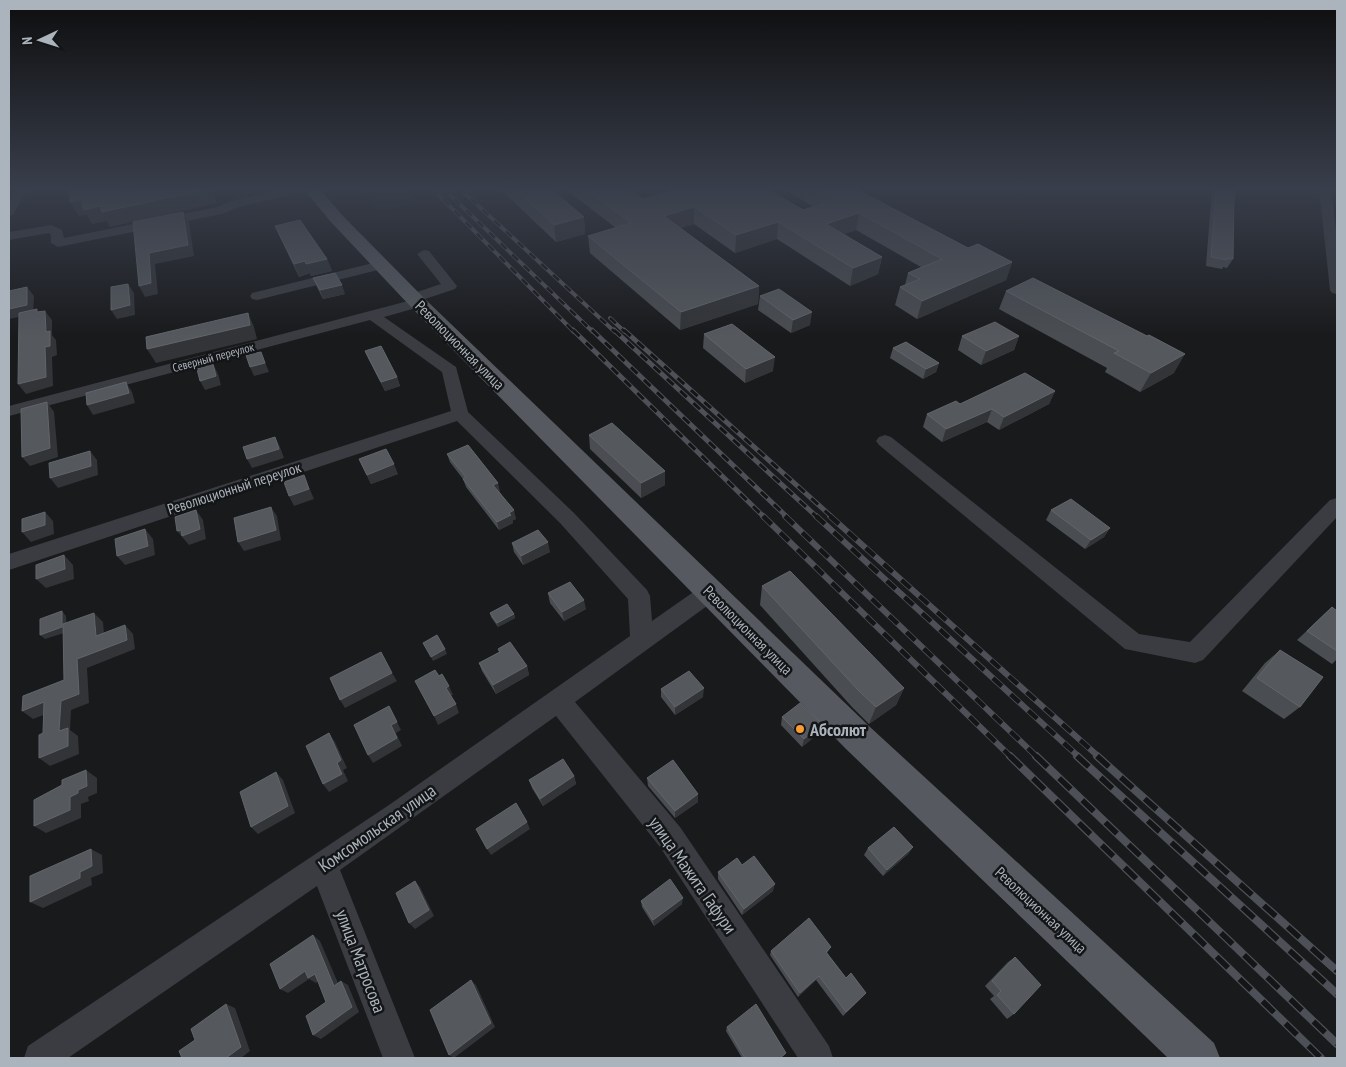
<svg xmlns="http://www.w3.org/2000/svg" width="1346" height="1067" font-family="'PT Sans Narrow',sans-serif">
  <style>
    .green { fill: #212a21 }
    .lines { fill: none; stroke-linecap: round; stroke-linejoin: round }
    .minor { fill: #3a3c41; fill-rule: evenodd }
    .major { fill: #565a60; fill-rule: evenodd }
    .rail-far3-casing { stroke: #4d5056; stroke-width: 4 }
    .rail-far2-casing { stroke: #4d5056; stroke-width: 5 }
    .rail-far1-casing { stroke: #4d5056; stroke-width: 6 }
    .rail-casing { stroke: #4d5056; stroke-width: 8 }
    .rail-far3 { stroke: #141517; stroke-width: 2.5; stroke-dasharray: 8; stroke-linecap: butt }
    .rail-far2 { stroke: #141517; stroke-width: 3; stroke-dasharray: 9; stroke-linecap: butt }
    .rail-far1 { stroke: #141517; stroke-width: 4.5; stroke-dasharray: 12; stroke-linecap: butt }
    .rail { stroke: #141517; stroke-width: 5.5; stroke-dasharray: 16; stroke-linecap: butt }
    .wall { fill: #4a4d51 }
    .shaded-wall { fill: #323437 }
    .building { fill: #55585d; stroke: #62666c }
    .poi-dot { fill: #fc9b31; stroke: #141517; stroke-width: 2 }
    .labels { text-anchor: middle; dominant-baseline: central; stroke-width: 5; stroke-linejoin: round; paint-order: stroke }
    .far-street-label { font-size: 12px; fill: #abb3bc; stroke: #141517 }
    .street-label { font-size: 15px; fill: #abb3bc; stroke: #141517 }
    .near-poi-label { font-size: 18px; font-weight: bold; fill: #abb3bc; stroke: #141517; text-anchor: start }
    .near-street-label { font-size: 18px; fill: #abb3bc; stroke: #141517 }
  </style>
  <rect width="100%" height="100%" fill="#191a1c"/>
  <path class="green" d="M361,188H400L416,203L379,211Z"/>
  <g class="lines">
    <path class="minor" d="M16,188H28L13,215L9,216V201Z
      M291,188H312L310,190L239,207L222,214L58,247L51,243V235L49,233L9,240V232L51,225L62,230L64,238L218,207L231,201Z
      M1319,188H1331L1337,237V294L1332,293L1330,290Z
      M424,250L429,251L457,286L455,289L422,300L425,303L423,306L384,317L456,367L468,412L574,513L647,590L650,596L652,621L702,586L710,583L718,586L721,592L718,598L575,702L680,827L829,1046L833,1058H798L660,847L556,716L340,870L415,1058H383L317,886L68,1058H24L28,1046L389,805L630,636L628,599L560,523L457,421L9,570V554L451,411L442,372L370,320L9,416V406L408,301L406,298L408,295L441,284L417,254Z
      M381,261L386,262L388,265L386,268L257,300L252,299L250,296L252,293Z
      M885,435L891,437L1139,634L1190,642L1330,500L1337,498V517L1203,660L1195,663L1125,649L879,445L876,441L879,437Z"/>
    <path class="major" d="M303,188H319L342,215L425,299L870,727L1214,1043L1220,1058H1168L846,749L411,307L330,221Z"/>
    <defs>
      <path id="rail-far3" d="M432,188L574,332
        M443,188L593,332
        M459,188L615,332
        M610,318L625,332"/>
      <path id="rail-far2" d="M573,330L764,517
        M592,330L787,517
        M614,330L817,517
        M624,330L832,517"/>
      <path id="rail-far1" d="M763,516L1011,757
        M785,516L1037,757
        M816,516L1079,757
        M830,516L1099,757"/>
      <path id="rail" d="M1010,756L1321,1058
        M1036,756L1337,1044
        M1077,756L1337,994
        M1097,756L1337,971"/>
    </defs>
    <use href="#rail-far3" class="rail-far3-casing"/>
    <use href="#rail-far2" class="rail-far2-casing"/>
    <use href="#rail-far1" class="rail-far1-casing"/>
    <use href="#rail" class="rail-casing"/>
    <use href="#rail-far3" class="rail-far3"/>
    <use href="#rail-far2" class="rail-far2"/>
    <use href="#rail-far1" class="rail-far1"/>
    <use href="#rail" class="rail"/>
  </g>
  <path class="wall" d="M499,188H550L584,217L585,234L556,242Z
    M564,188H627L643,199L803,210L814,207L781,188H854L968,248L1012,262L1006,280L917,319L895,305L900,287L905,285L908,273L921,267L856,230L844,234L882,257L878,274L850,286L777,239L735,253L694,224L680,228L759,286L758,304L680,330L590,253L588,236L616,228Z
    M1212,188H1236L1235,196L1234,199L1233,259L1227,268L1223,267L1222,269L1206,266Z
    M275,226L327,259L332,271L311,276L310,273L299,277Z
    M313,278L345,294L323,299L317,287Z
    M1006,291L1147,336L1174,373L1140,392L1105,372L1107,368L999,309Z
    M760,296L810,325L791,333L758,310Z
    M704,334L773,371L745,383L703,348Z
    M962,336H1019L1014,350L981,365L958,350Z
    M893,348L939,363L936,372L923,379L890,358Z
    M365,351L397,377L400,386L385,391L369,360Z
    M1055,391L1049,404L999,430L987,422L942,442L923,427L927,414L960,404Z
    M589,435L665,471V485L641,498L590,449Z
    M447,454L500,491H499L516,519L513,520V523L499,530L466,487L463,479L450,462Z
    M359,459L398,474L371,484Z
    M1051,510L1110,528L1104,537L1085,549L1046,520Z
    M512,543L550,552L523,565L514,552Z
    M762,586L904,688L896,705L869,724L852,707L760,605Z
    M548,593L586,609L564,621L550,603Z
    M1332,607L1337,611V659L1332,664L1297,640Z
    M490,613L514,614L515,618L498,627L491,617Z
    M498,649L527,666L529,675L496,694L482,671L479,663L499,652Z
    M1280,650L1300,707L1284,719L1242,691L1265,663Z
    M661,689L703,697L675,715L661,697Z
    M782,717L820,732L802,747L781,725Z
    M574,776L576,784L543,806L532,788L529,780Z
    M647,778L698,802L675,818L648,786Z
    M913,847L908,854L883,876L864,855L868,848Z
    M742,865L773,891L742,915L718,879V872Z
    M641,901L682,904L654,926L642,907Z
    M831,947L827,953L846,978L866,993L843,1016L816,980L798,997L770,955L771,951Z
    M1015,957L1014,1014L1007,1019L990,999L994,996L985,986L1008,962Z
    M727,1027L786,1053L781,1058H742L726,1031Z"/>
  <path class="shaded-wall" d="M124,188H129L132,206L210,189L217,203L110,227L107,221L92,224L87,215L79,216L70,202L125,193Z
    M694,207V224L664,233V216Z
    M183,212L189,223L194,256L155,264L158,294L145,297L139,286L149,253Z
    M859,213L856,230L824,241L826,224Z
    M584,217L585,234L556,242L554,225Z
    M778,222L777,239L735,253L736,235Z
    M882,257L878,274L850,286L853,268Z
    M327,259L332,271L311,276L306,264Z
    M305,261L310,273L299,277L294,264Z
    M1012,262L1006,280L917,319L922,301Z
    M128,284L134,293L135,315L117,319L111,310Z
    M342,285L345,294L323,299L320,290Z
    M759,286L758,304L680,330L681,312Z
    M27,287L34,296L33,314L9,319V309Z
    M45,311L52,320V335L56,340L57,355L52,357L53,386L26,394L18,384L45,347L46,332Z
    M812,312L810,325L791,333L793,320Z
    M248,313L254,327L257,339L156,363L147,349Z
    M1019,336L1014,350L981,365L986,351Z
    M261,352L269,372L254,376L250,367Z
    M1185,354L1174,373L1140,392L1151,373Z
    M775,357L773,371L745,383L746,369Z
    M939,363L936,372L923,379L926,369Z
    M213,364L218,374L221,385L205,390L200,381Z
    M397,377L400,386L385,391L381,382Z
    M126,382L132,392L135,403L93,415L87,405Z
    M1055,391L1049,404L999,430L1004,417Z
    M47,402L54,412L58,457L30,466L22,457Z
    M992,409L987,422L942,442L946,429Z
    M275,437L280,447L284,458L252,468L247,459Z
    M90,451L97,460L98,475L58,488L50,478Z
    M394,464L398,474L371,484L367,475Z
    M665,471V485L641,498V483Z
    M304,475L308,485L314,499L294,506L289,496Z
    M498,483L500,491L495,493L493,485Z
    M271,507L277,516L281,540L244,551L238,542Z
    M196,510L203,520L206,539L189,545L177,531Z
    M514,510L516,519L513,520V523L499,530L497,522L509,513Z
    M45,512L53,521L54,534L31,542L22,532Z
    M1110,528L1104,537L1085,549L1091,540Z
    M145,529L153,539L155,555L125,565L117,556Z
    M548,542L550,552L523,565L521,556Z
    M64,555L73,565L74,579L46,588L36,579Z
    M584,600L586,609L564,621L562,612Z
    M62,611L66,616L67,632L45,639L40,635Z
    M94,613L103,622L105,645L96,636Z
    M514,614L515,618L498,627L497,623Z
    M125,625L133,634L135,649L87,668L89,703L71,710L70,730L78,736L79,754L50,766L39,758L59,731L61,701L77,659Z
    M445,649L447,654L433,661L431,657Z
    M527,666L529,675L496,694L493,685Z
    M392,673L397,681L345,708L340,700Z
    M449,686L453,695L449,696L446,688Z
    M704,688L703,697L675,715V707Z
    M904,688L896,705L869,724L876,707Z
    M44,702L54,711L33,719L22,711Z
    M456,704L459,713L438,725L434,716Z
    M389,706L401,730L396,733L402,746L373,763L368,755L391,725Z
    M822,724L820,732L802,747L804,739Z
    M329,733L335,742L347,768L343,770L348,781L329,792L323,784L337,763Z
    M86,770L97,778V793L88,797L89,801L81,804V818L46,833L34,826L78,790Z
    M276,772L283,780L295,813L258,834L251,827Z
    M574,776L576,784L543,806L540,799Z
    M698,794V802L675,818V811Z
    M527,822L530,829L491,855L487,849Z
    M913,847L908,854L883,876L887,870Z
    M91,849L102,855L103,873L91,878L92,885L43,908L30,902L80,872Z
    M415,881L420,887L434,916L415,929L409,923Z
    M775,884L773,891L742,915L744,909Z
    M683,898L682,904L654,926L653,920Z
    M313,935L320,941L341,990L334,986Z
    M305,971L315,974L322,978L316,983L309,979L288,993L280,989Z
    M819,976L816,980L798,997L800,993Z
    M471,980L476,985L495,1027L454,1058L449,1055Z
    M341,981L348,985L359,1012L321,1039L313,1035Z
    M226,1004L235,1008L250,1051L241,1058H226Z"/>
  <path class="building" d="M70,188H124L125,193L148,188H210V189L102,212L100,206L84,210L81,200L70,202Z
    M514,188H550L584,217L554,225Z
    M584,188H627L643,199L682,188H766L803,210L834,200L812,188H854L968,248L978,244L1012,262L922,301L900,287L920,279L908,273L942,259L859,213L826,224L882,257L853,268L778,222L736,235L694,207L664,216L759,286L681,312L588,236L631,223Z
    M1216,188H1236L1235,196L1234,195L1233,259L1227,258V260L1211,257Z
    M183,212L188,245L149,253L151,283L139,286L133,222Z
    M300,220L327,259L306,264L305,261L294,264L275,226Z
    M335,273L342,285L320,290L313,278Z
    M1033,278L1147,336L1149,335L1185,354L1151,373L1114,353L1119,351L1006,291Z
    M128,284L130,305L111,310V287Z
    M27,287V305L9,309V291Z
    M779,289L812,312L793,320L760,296Z
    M37,309V312L45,311L46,332L50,331V346L45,347L46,377L18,384L19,313Z
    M248,313L250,325L147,349L146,337Z
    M995,322L1019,336L986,351L962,336Z
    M732,324L775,357L746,369L704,334Z
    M906,342L939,363L926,369L893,348Z
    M381,346L397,377L381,382L365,351Z
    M261,352L265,363L250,367L246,355Z
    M213,364L216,376L200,381L197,369Z
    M1025,373L1055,391L1004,417L992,409L946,429L927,414L956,401L960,404Z
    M126,382L129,393L87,405L86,393Z
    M47,402L50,448L22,457L21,409Z
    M612,423L665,471L641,483L589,435Z
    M275,437L279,449L247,459L243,447Z
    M468,445L498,483L493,485L514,510L509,513L511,515L497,522L463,479L466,477L447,454Z
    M386,449L394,464L367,475L359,459Z
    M90,451L91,466L50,478L49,463Z
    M304,475L309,489L289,496L284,482Z
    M1071,499L1110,528L1091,540L1051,510Z
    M271,507L276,530L238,542L234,518Z
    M196,510L200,529L182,536L181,530L177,531L175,517Z
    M45,512V525L22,532V519Z
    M145,529L148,546L117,556L115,539Z
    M538,530L548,542L521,556L512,543Z
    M64,555L65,569L36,579V565Z
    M790,571L904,688L876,707L858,690L762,586Z
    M570,582L584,600L562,612L548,593Z
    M507,604L514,614L497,623L490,613Z
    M1332,607L1337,611V651L1307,631Z
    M62,611V627L40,635V619Z
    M94,613L96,636L125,625L127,640L77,659L79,694L61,701L59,731L68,728V746L39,758V735L43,733L44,702L22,711L23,696L64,680L63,624Z
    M437,635L445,649L431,657L423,643Z
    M510,642L527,666L493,685L479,663L500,652L498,649Z
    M1280,650L1323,677L1300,707L1257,678Z
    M381,652L392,673L340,700L330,678Z
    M435,670L439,676L442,674L449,686L446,688L456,704L434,716L415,681Z
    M689,671L704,688L675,707L661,689Z
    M800,703L822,724L804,739L782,717Z
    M389,706L397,722L391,725L397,738L368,755L354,725Z
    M329,733L341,760L337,763L342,774L323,784L306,746Z
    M563,759L574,776L540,799L529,780Z
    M673,760L698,794L675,811L647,778Z
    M86,770L87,786L78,790V793L70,797V810L34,826V800L62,785V780Z
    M276,772L288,806L251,827L240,792Z
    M516,803L527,822L487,849L476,829Z
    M894,827L913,847L887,870L868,848Z
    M91,849L92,866L80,872V878L30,902V876Z
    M754,856L775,884L744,909L718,872L737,858L742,865Z
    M670,879L683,898L653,920L641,901Z
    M415,881L429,910L409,923L396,893Z
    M809,918L831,947L826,952L846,978L851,973L866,993L846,1012L819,976L800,993L771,951Z
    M313,935L334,986L341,981L352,1007L313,1035L306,1016L326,1002L315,974L308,978L305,971L280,989L270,964Z
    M1015,957L1041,985L1014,1014L997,995L1001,991L992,981Z
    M471,980L491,1023L449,1055L430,1010Z
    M226,1004L241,1047L226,1058H182L179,1051L195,1040L191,1029Z
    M756,1004L786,1053L780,1058H745L727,1027Z"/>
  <linearGradient id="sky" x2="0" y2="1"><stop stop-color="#0e0e0f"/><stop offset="0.56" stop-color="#383e4b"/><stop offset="1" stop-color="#383e4b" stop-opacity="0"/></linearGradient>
  <rect width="1346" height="337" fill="url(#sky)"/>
  <circle class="poi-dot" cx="800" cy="729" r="5"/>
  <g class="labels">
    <g class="far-street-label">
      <text transform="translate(213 357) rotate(-15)">Северный переулок</text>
    </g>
    <g class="street-label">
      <text transform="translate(460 345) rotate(45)">Революционная улица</text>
      <text transform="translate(234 488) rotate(-18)">Революционный переулок</text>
      <text transform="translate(748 630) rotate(45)">Революционная улица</text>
      <text transform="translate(1041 910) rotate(43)">Революционная улица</text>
    </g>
    <g class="near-poi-label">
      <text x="810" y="729">Абсолют</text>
    </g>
    <g class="near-street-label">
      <text transform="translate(377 828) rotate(-35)">Комсомольская улица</text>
      <text transform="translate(693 875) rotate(55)">улица Мажита Гафури</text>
      <text transform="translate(361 961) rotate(69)">улица Матросова</text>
    </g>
  </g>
  <rect width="1346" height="1067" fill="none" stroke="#abb3bc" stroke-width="20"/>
  <g transform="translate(40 40) rotate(266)" stroke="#141517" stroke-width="4" paint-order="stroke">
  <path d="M0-4L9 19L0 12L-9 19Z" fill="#abb3bc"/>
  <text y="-8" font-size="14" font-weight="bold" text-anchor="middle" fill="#abb3bc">N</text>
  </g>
</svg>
